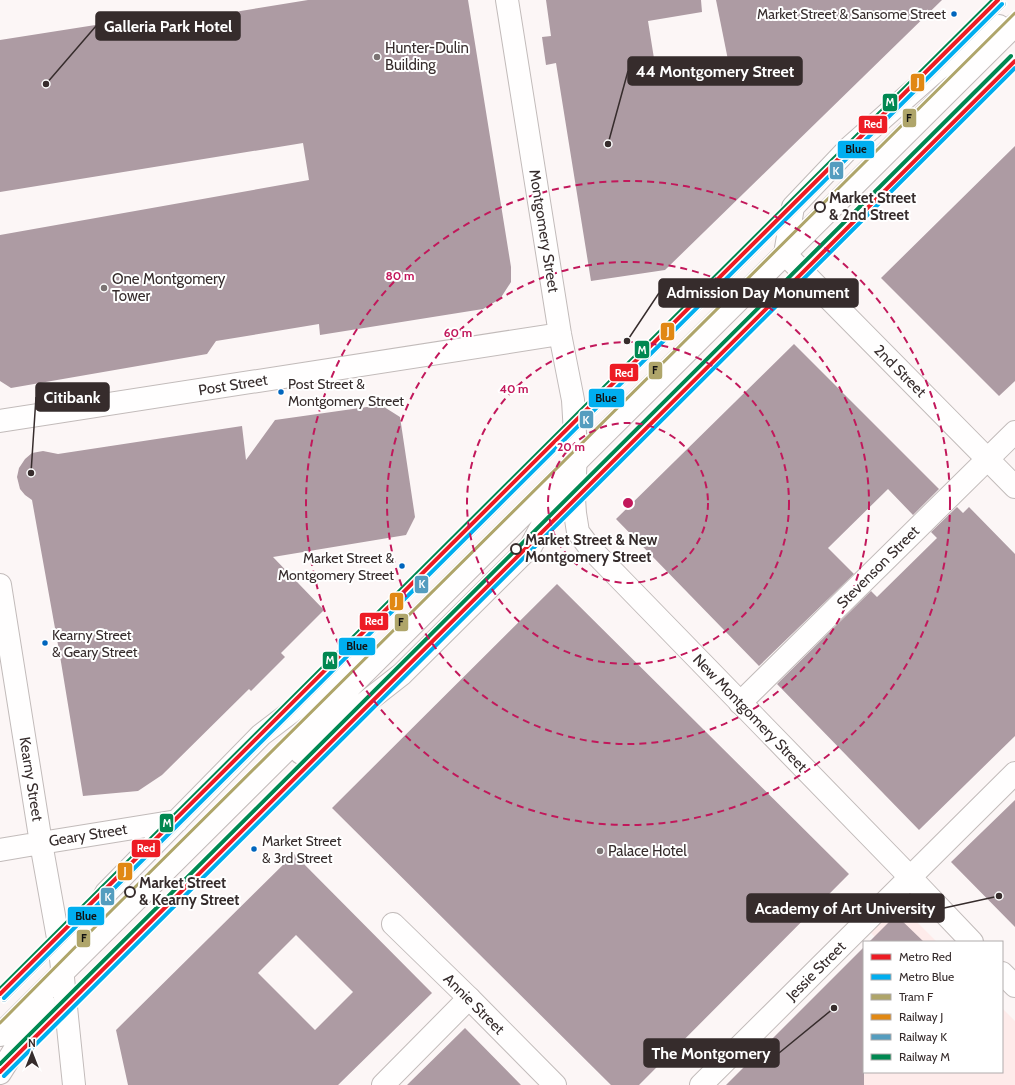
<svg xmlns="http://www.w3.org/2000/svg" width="1015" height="1085" font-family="Cabin,sans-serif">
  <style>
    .built { fill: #feebea }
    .building { fill: #ad9ba3; fill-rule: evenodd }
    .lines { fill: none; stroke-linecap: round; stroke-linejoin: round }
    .pedestrian-casing { stroke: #c2bbba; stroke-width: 24 }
    .minor-casing { stroke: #c2bbba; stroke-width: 24 }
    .tertiary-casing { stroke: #c2bbba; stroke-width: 24 }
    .secondary-casing { stroke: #c2bbba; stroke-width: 24 }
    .pedestrian { stroke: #fffefe; stroke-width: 22 }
    .minor { stroke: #fffefe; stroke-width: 22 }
    .tertiary { stroke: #fffefe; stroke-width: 22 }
    .secondary { stroke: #fffefe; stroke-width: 22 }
    .rail-1-casing { stroke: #fff; stroke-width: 7 }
    .rail-2-casing { stroke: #fff; stroke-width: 7 }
    .rail-3-casing { stroke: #fff; stroke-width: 7 }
    .rail-1 { stroke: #e18813; stroke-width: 4 }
    .rail-2 { stroke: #549dbf; stroke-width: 4 }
    .rail-3 { stroke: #008851; stroke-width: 4 }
    .tram-1-casing { stroke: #fff; stroke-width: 6 }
    .tram-1 { stroke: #afa56a; stroke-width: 3 }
    .metro-1-casing { stroke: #fff; stroke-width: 7 }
    .metro-2-casing { stroke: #fff; stroke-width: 7 }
    .metro-1 { stroke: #ed1c24; stroke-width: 4 }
    .metro-2 { stroke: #00aeef; stroke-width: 4 }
    .ring { fill: none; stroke: #c2185b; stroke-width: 2; stroke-dasharray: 7 5 }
    .bus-dot { fill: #0065bd; stroke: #fff; stroke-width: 1.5 }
    .poi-dot { fill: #7b7373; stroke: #fff; stroke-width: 1.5 }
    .stop-dot { fill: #fff; stroke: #362c2c; stroke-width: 2 }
    .labels { text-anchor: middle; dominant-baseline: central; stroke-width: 4; stroke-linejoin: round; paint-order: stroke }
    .bus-label { font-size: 14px; fill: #362c2c; stroke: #fff; text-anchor: start }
    .poi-label { font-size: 15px; fill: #362c2c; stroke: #fff; text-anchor: start }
    .stop-label { font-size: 15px; font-weight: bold; fill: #362c2c; stroke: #fff; text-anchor: start }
    .street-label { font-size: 15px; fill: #362c2c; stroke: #fff }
    .centre { fill: #c2185b; stroke: #fff; stroke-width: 2 }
    .ring-label { font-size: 12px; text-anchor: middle; font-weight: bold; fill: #c2185b; stroke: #fff; stroke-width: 4; stroke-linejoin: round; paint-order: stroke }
    .leader { fill: none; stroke: #362c2c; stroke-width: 1.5 }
    .callout-dot { fill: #362c2c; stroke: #fff; stroke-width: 1.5 }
    .callout { fill: #362c2c; stroke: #362c2c; stroke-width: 1.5 }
    .callout-label { font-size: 16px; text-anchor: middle; font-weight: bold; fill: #fff }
    .line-badge { stroke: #fff; stroke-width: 1.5 }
    .badge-label { font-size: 11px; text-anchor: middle; font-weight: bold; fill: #fff }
    .pale-badge-label { font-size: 11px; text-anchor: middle; font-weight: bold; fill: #111 }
  </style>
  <rect width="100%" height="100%" fill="#fcf6f6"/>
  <path class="built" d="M897,902L937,942H880L867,929Z
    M1002,1008L1015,1021V1085H854L867,1072H1002Z"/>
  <path class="building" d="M308,0H468L511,267V282L500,299L483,309L320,335L319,324L216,341L207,354L11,388L0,381V235L309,180L303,143L0,192V40L159,15L161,24Z
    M546,0H701L702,12L648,21L656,71L728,60L716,0H942L665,270L591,281L556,63L546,65L542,37L551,36Z
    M1015,146V381L999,396L881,278Z
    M794,344L939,489L913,515L888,489L828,548L854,574L759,666L616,519Z
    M381,405L400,417L415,517L406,535L273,557L324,610L281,653L285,657L251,691L249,689L162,775L138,791L83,796L60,656L32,500L25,495L20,489L17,477L19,468L25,459L32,453L43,451L58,454L242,426L246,460L275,420Z
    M957,507L963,513L969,507L1015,554V736L919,830L777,684L871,591L877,597L937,538L931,532Z
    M557,584L849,874L639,1085H611L332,808Z
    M1015,800V927L951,862Z
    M294,854L432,993L338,1085H128L116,1030ZM296,935L353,992L315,1030L258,973Z
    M896,915L924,942H869Z
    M864,947V1085H726Z
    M465,1028L521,1085H407Z"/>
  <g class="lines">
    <defs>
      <path id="pedestrian" d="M393,924L469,998"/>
      <path id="minor" d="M740,703L1015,432
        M383,1085L469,998L555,1085
        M701,1085L1015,773"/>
      <path id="tertiary" d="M785,254L793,207L849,148L937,70L999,26
        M785,254L1015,487
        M301,753L402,674L531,546L565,483
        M41,843L177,821
        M73,952L106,893L261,735L366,655
        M0,1035L1015,25
        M0,1073L44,1003"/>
      <path id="secondary" d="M507,0L560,334L573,400L576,450L574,499L575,513L578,532L590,548L910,877L972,942
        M0,421L560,334
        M0,585L41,843L60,949L74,1085
        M0,850L41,843
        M1002,973L1015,986"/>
    </defs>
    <use href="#pedestrian" class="pedestrian-casing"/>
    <use href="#minor" class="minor-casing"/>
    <use href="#tertiary" class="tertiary-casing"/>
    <use href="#secondary" class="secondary-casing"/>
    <use href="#pedestrian" class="pedestrian"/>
    <use href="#minor" class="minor"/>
    <use href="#tertiary" class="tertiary"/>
    <use href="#secondary" class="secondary"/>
    <defs>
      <path id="rail-1" d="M0,996L1000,0
        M0,1071L1015,60"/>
      <path id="rail-2" d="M4,1000L1004,4
        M4,1075L1015,67"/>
      <path id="rail-3" d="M0,989L993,0
        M0,1064L1011,56"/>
    </defs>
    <use href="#rail-1" class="rail-1-casing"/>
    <use href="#rail-2" class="rail-2-casing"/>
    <use href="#rail-3" class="rail-3-casing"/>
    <use href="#rail-1" class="rail-1"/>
    <use href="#rail-2" class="rail-2"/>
    <use href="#rail-3" class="rail-3"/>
    <defs>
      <path id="tram-1" d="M0,1023L109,913L1015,13"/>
    </defs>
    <use href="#tram-1" class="tram-1-casing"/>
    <use href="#tram-1" class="tram-1"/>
    <defs>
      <path id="metro-1" d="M0,994L998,0
        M0,1072L1015,61"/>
      <path id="metro-2" d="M4,998L1002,4
        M4,1076L1015,68"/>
    </defs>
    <use href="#metro-1" class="metro-1-casing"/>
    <use href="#metro-2" class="metro-2-casing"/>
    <use href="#metro-1" class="metro-1"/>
    <use href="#metro-2" class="metro-2"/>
  </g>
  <g class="ring">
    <circle cx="628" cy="503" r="80"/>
    <circle cx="628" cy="503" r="161"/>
    <circle cx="628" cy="503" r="241"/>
    <circle cx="628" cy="503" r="322"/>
  </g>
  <g class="bus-dot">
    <circle cx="954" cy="14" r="3.5"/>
    <circle cx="281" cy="392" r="3.5"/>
    <circle cx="402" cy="566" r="3.5"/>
    <circle cx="45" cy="643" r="3.5"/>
    <circle cx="254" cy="849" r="3.5"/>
  </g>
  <g class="poi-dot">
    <circle cx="377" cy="57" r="4"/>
    <circle cx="104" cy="288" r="4"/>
    <circle cx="600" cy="851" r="4"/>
  </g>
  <g class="stop-dot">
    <circle cx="820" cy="207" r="5"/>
    <circle cx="516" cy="549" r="5"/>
    <circle cx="130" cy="892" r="5"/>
  </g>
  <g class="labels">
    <g class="bus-label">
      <text x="946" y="14" text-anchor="end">Market Street &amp; Sansome Street</text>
      <text x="288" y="384">Post Street &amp;<tspan x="288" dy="17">Montgomery Street</tspan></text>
      <text x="394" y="558" text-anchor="end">Market Street &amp;<tspan x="394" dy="17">Montgomery Street</tspan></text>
      <text x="52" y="635">Kearny Street<tspan x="52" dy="17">&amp; Geary Street</tspan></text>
      <text x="262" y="841">Market Street<tspan x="262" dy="17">&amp; 3rd Street</tspan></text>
    </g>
    <g class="poi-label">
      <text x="385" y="48">Hunter-Dulin<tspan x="385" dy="17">Building</tspan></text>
      <text x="112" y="279">One Montgomery<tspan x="112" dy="17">Tower</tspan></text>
      <text x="608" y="851">Palace Hotel</text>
    </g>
    <g class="stop-label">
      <text x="829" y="198">Market Street<tspan x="829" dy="17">&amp; 2nd Street</tspan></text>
      <text x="525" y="540">Market Street &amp; New<tspan x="525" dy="17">Montgomery Street</tspan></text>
      <text x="139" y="883">Market Street<tspan x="139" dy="17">&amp; Kearny Street</tspan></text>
    </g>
    <g class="street-label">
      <text transform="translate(544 231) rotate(81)">Montgomery Street</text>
      <text transform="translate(900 371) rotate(45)">2nd Street</text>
      <text transform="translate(233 385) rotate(-9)">Post Street</text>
      <text transform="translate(878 567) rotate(-45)">Stevenson Street</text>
      <text transform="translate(750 713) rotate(46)">New Montgomery Street</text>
      <text transform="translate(31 779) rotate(81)">Kearny Street</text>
      <text transform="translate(88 835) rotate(-9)">Geary Street</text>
      <text transform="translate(816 971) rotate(-45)">Jessie Street</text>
      <text transform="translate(474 1004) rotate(45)">Annie Street</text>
    </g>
  </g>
  <circle cx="628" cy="503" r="6" class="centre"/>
  <g class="ring-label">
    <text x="400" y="280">80 m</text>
    <text x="458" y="337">60 m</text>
    <text x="514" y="393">40 m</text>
    <text x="571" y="451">20 m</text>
  </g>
  <path class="leader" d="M46 84L96 26M608 144L628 71M627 341L659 293M31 473L36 397M999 896L944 908M834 1008L779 1053"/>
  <g class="callout-dot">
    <circle cx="46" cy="84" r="4"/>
    <circle cx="608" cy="144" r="4"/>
    <circle cx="627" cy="341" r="4"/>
    <circle cx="31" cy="473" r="4"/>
    <circle cx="999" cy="896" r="4"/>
    <circle cx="834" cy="1008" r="4"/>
  </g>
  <g class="callout">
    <rect x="96" y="12" width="144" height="28" rx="4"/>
    <rect x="628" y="57" width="174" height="28" rx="4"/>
    <rect x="659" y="279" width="199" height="28" rx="4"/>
    <rect x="36" y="383" width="73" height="28" rx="4"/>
    <rect x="747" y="894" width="197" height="28" rx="4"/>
    <rect x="644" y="1039" width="135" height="28" rx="4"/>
  </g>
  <g class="callout-label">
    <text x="168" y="32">Galleria Park Hotel</text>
    <text x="715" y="77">44 Montgomery Street</text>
    <text x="758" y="298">Admission Day Monument</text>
    <text x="72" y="403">Citibank</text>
    <text x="845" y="914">Academy of Art University</text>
    <text x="711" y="1059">The Montgomery</text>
  </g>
  <g class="line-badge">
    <rect x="910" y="73" width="15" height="19" rx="4" fill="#e18813"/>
    <rect x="882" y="93" width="16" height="19" rx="4" fill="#008851"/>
    <rect x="902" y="108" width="15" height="20" rx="4" fill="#afa56a"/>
    <rect x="858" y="115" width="30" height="19" rx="4" fill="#ed1c24"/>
    <rect x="837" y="140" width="38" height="19" rx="4" fill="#00aeef"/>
    <rect x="829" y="161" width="15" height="19" rx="4" fill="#549dbf"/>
    <rect x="660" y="322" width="15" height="19" rx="4" fill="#e18813"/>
    <rect x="634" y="340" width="16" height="19" rx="4" fill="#008851"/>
    <rect x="648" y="361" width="15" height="19" rx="4" fill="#afa56a"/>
    <rect x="609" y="363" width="30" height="19" rx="4" fill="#ed1c24"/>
    <rect x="588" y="388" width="37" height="20" rx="4" fill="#00aeef"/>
    <rect x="579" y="410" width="15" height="19" rx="4" fill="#549dbf"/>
    <rect x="414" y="575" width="15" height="19" rx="4" fill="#549dbf"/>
    <rect x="389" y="592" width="15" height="19" rx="4" fill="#e18813"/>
    <rect x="359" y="612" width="30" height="19" rx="4" fill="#ed1c24"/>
    <rect x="394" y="613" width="15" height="19" rx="4" fill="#afa56a"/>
    <rect x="338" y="637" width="38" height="19" rx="4" fill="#00aeef"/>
    <rect x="322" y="651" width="16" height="19" rx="4" fill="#008851"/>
    <rect x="159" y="813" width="15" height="20" rx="4" fill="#008851"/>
    <rect x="131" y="839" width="30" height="19" rx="4" fill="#ed1c24"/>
    <rect x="117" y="862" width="16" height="19" rx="4" fill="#e18813"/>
    <rect x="100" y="887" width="15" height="19" rx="4" fill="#549dbf"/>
    <rect x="67" y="906" width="38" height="20" rx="4" fill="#00aeef"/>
    <rect x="76" y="929" width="15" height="19" rx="4" fill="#afa56a"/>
  </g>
  <g class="badge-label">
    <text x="918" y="86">J</text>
    <text x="890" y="106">M</text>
    <text x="873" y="128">Red</text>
    <text x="836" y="175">K</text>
    <text x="668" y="335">J</text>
    <text x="642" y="354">M</text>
    <text x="624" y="377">Red</text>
    <text x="586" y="424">K</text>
    <text x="422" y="588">K</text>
    <text x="396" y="605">J</text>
    <text x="374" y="625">Red</text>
    <text x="330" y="664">M</text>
    <text x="167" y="827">M</text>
    <text x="146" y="852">Red</text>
    <text x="125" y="875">J</text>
    <text x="108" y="901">K</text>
  </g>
  <g class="pale-badge-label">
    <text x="909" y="122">F</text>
    <text x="856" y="153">Blue</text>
    <text x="655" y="374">F</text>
    <text x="606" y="402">Blue</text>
    <text x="401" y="626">F</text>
    <text x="357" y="650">Blue</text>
    <text x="86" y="920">Blue</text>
    <text x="84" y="942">F</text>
  </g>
  <rect x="863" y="941" width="140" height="132" fill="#ffffff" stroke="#afabab"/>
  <rect x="871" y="954" width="20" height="6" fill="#ed1c24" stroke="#afabab"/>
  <text x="899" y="961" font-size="12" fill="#362c2c">Metro Red</text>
  <rect x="871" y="974" width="20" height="6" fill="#00aeef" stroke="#afabab"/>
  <text x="899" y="981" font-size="12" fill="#362c2c">Metro Blue</text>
  <rect x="871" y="994" width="20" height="6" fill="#afa56a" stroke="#afabab"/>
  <text x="899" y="1001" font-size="12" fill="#362c2c">Tram F</text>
  <rect x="871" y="1014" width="20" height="6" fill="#e18813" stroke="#afabab"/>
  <text x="899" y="1021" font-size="12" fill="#362c2c">Railway J</text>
  <rect x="871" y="1034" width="20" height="6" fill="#549dbf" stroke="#afabab"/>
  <text x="899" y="1041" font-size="12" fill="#362c2c">Railway K</text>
  <rect x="871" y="1054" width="20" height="6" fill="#008851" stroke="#afabab"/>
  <text x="899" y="1061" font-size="12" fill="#362c2c">Railway M</text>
  <g transform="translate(32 1053)" stroke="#ffffff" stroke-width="3" paint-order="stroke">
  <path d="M0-3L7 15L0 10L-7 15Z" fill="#362c2c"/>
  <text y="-6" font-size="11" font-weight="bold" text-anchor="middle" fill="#362c2c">N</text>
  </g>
</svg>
